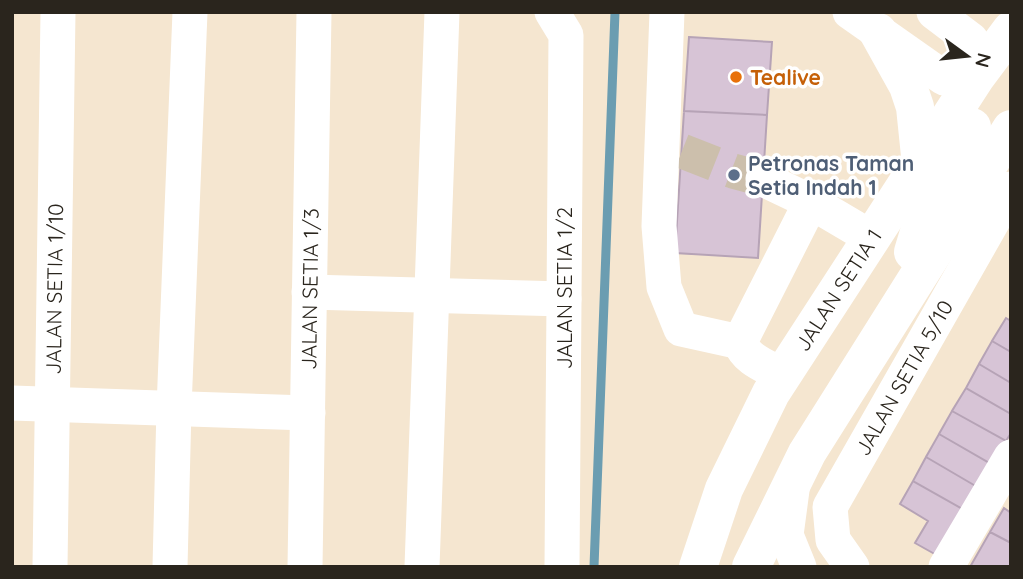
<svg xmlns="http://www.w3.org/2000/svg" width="1023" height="579" font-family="Quicksand,sans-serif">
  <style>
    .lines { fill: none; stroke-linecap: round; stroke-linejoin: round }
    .stream { stroke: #6b9db1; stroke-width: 9 }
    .building { fill: #d7c4d6; stroke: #b6a3b6; stroke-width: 2 }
    .minor-tunnel { stroke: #ccbfac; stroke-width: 35; stroke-dasharray: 35 18; stroke-linecap: butt }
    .minor { stroke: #fff; stroke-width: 35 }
    .major { stroke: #fff; stroke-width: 38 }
    .food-dot { fill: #e8710a; stroke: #fff; stroke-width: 2.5 }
    .service-dot { fill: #5c6f8a; stroke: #fff; stroke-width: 2.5 }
    .labels { text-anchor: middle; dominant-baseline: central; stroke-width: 7; stroke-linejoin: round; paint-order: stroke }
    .food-label { font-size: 21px; font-weight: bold; fill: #c56008; stroke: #fff; text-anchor: start }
    .service-label { font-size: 21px; font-weight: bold; fill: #4e5e75; stroke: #fff; text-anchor: start }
    .street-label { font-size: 21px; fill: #2a251d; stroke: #fff }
  </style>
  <rect width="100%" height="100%" fill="#f5e6d0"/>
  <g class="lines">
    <path class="stream" d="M594,567L615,12"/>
  </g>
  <path class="building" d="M689,37L772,42L767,115L684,111Z
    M684,111L767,115L758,258L675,253Z
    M1006,318L1011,321V352L992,341Z
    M992,341L1011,352V383L979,364Z
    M979,364L1011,383V414L966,388Z
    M966,388L1011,414V433L1006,441L952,411Z
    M952,411L1006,441L993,465L939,434Z
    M939,434L993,465L979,488L926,457Z
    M926,457L979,488L966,511L913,481Z
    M913,481L966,511L940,557L915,543L928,521L900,504Z
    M1004,508L1011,513V543L990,532Z
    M990,532L1011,543V567H970Z"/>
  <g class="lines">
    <path class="minor-tunnel" d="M682,151L733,171L763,179"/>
    <g class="minor">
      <path d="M552,12L566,35L562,567"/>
      <path d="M667,12L659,226L664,287L681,329L740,342"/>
      <path d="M850,12L944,78L976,77L971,40L934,12"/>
      <path d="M763,179L811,202"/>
      <path d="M309,292L564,299"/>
      <path d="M782,375C766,366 746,360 740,342L811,202L872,238"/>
      <path d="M12,403L308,413"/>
      <path d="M792,490L786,535L799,567"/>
      <path id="s1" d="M50,567L58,12"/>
      <path d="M170,567L174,408L190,12"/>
      <path id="s2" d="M305,567L314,12"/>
      <path d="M422,567L442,12"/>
      <path id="s3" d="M852,567L833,540L830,507L1011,189"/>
      <path d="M946,567L1011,457"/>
    </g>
    <g class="major">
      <path d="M878,32L908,86L915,107L921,165"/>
      <path d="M913,252L922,222L972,127"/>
      <path id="s4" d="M698,567L724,489L771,393L976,77L1011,30"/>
      <path d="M751,567L807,453L1011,129"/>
    </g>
  </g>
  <circle class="food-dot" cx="736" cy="77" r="7"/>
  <circle class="service-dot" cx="734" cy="175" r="7"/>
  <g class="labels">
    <g class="food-label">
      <text x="750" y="77">Tealive</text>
    </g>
    <g class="service-label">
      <text x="748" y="163">Petronas Taman<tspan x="748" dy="24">Setia Indah 1</tspan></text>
    </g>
    <g class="street-label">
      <text transform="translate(564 288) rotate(-90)">JALAN SETIA 1/2</text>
      <text stroke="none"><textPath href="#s1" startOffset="278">JALAN SETIA 1/10</textPath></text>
      <text stroke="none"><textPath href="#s2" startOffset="278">JALAN SETIA 1/3</textPath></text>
      <text stroke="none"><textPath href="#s4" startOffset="312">JALAN SETIA 1</textPath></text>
      <text stroke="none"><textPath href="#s3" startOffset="215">JALAN SETIA 5/10</textPath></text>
    </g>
  </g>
  <rect width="1023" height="579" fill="none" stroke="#2a251d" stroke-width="28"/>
  <g transform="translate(967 56) rotate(105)" stroke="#ffffff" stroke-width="5" paint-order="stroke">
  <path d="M0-5L12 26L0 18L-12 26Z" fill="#2a251d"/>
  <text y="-10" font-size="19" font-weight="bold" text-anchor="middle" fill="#2a251d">N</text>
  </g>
</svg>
